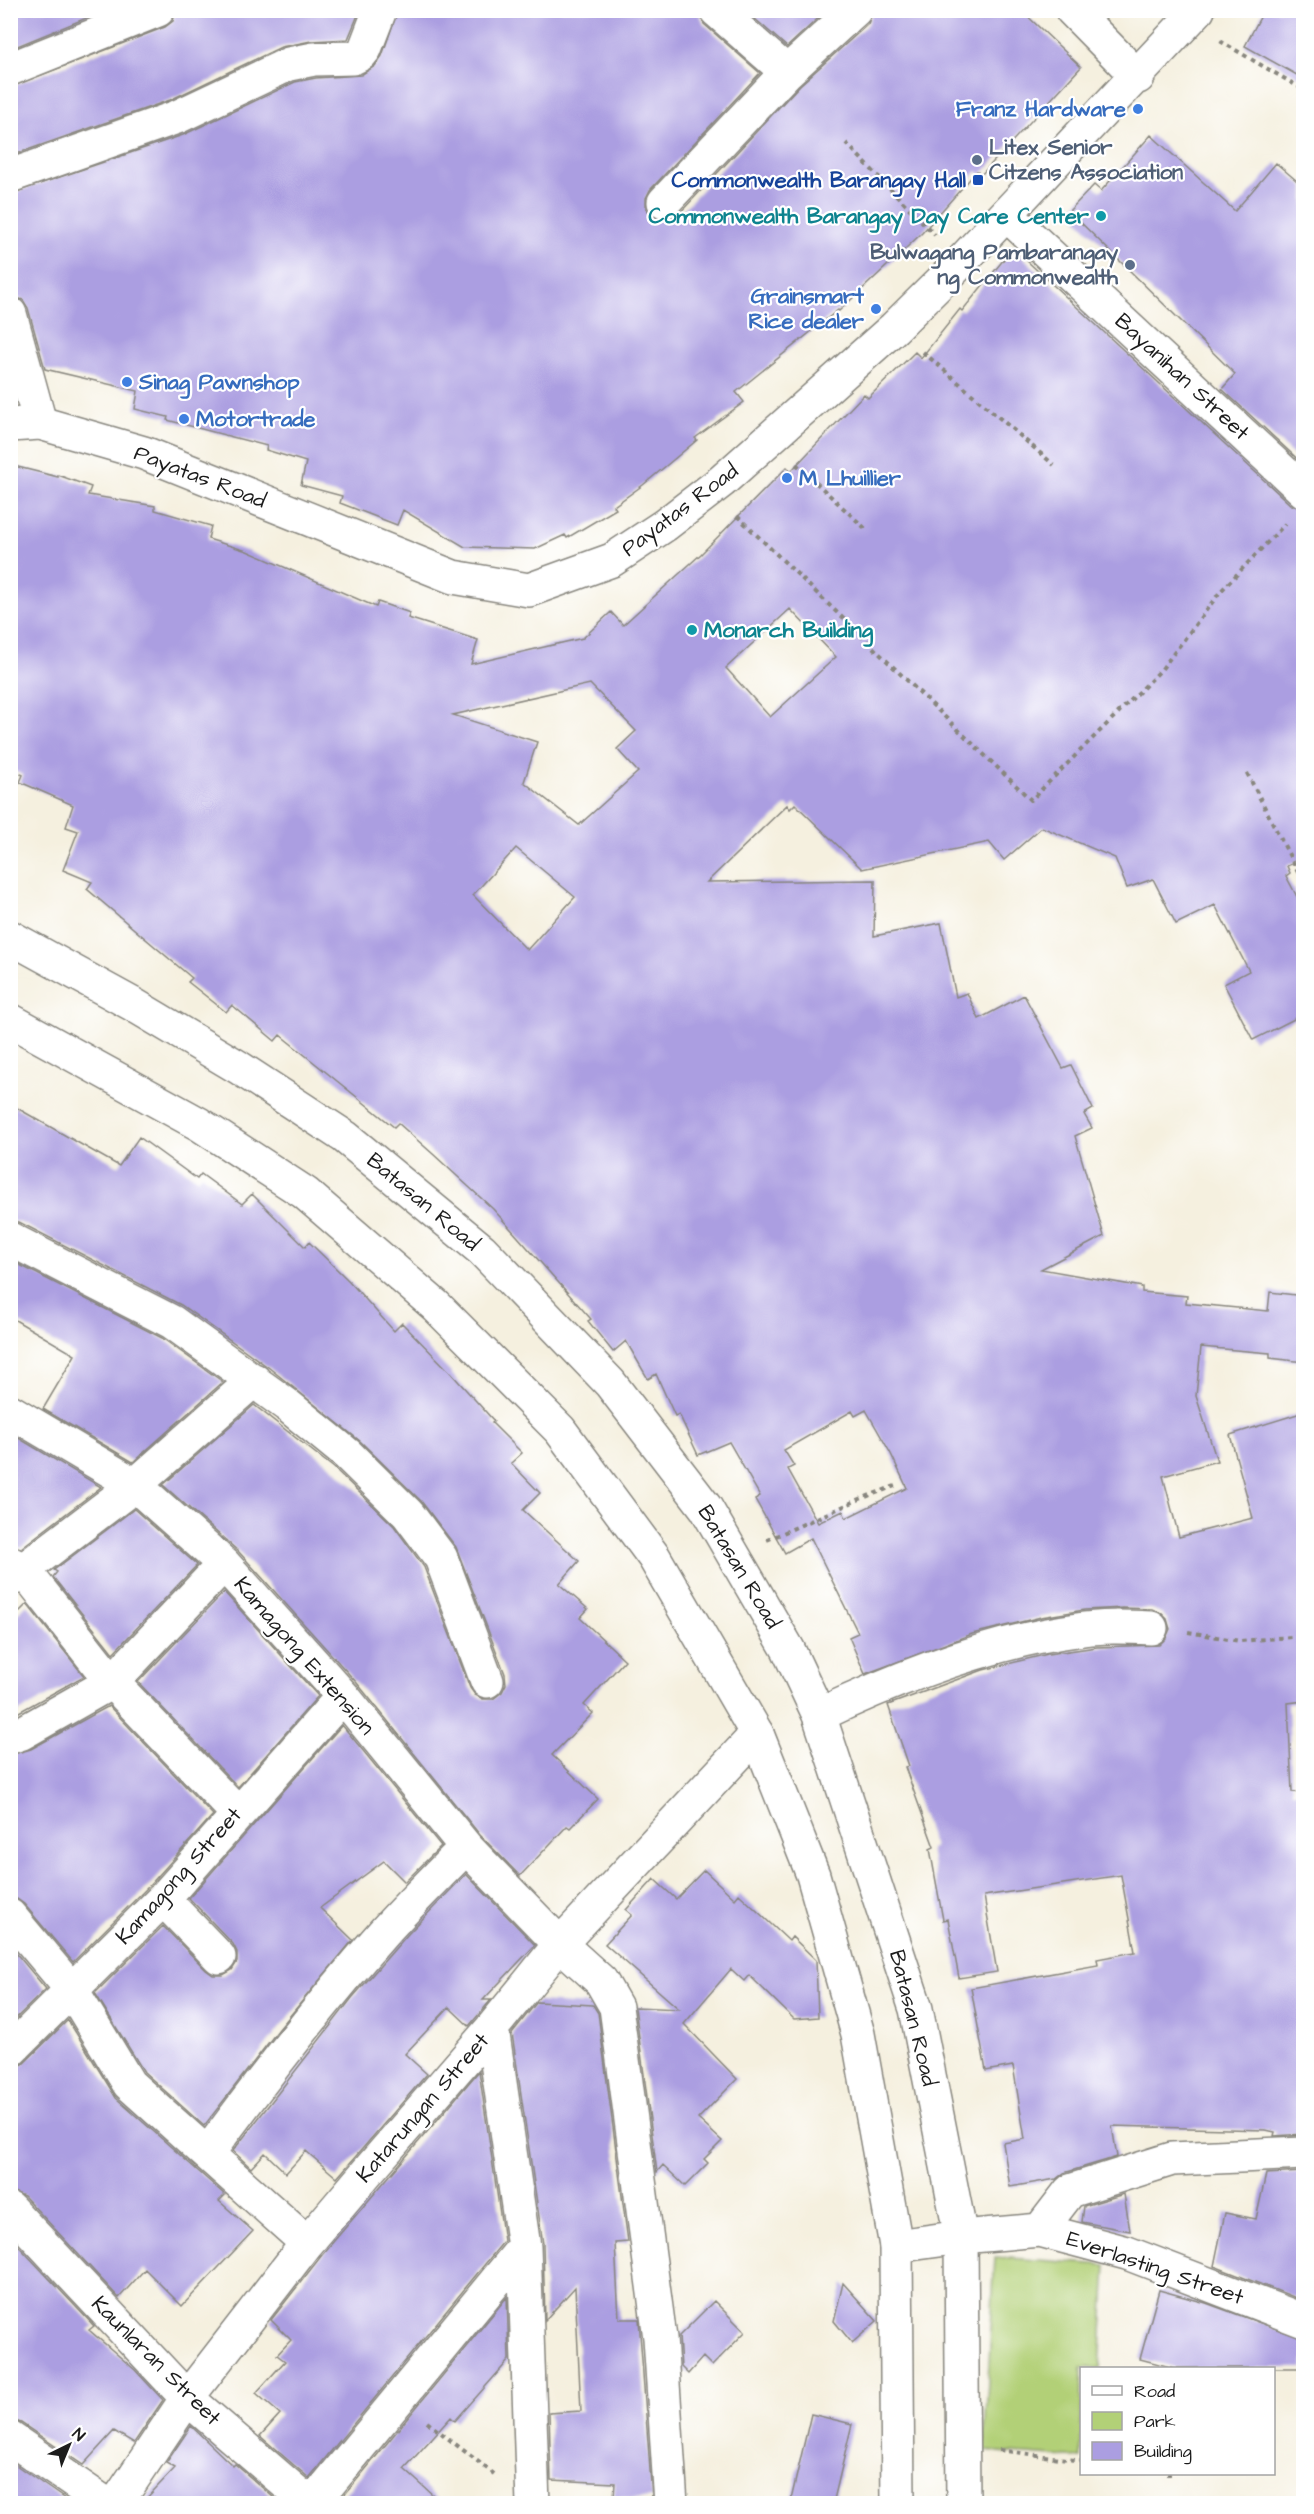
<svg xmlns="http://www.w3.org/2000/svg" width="1314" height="2514" font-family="'Architects Daughter',sans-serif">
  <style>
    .green { fill: #b2d077; stroke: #67764a; stroke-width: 1.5 }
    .building { fill: #ab9ee1; fill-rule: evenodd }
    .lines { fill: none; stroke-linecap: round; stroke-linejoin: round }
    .minor-casing { stroke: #88867e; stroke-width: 36 }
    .major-casing { stroke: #88867e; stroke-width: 36 }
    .path { stroke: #88867e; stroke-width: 4; stroke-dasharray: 4.5 4.5; stroke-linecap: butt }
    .minor { stroke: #fff; stroke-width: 33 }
    .major { stroke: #fff; stroke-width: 33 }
    .shop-dot { fill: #3f7fe0; stroke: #fff; stroke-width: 2 }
    .service-dot { fill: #5c6f8a; stroke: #fff; stroke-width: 2 }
    .transit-dot { fill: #1a4fb4; stroke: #fff; stroke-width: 2 }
    .culture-dot { fill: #0f9aa8; stroke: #fff; stroke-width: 2 }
    .labels { text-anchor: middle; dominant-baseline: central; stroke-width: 4.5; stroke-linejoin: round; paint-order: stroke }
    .shop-label { font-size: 22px; font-weight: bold; fill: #366cbe; stroke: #fff; text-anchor: start }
    .service-label { font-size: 22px; font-weight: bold; fill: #4e5e75; stroke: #fff; text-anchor: start }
    .transit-label { font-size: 22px; font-weight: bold; fill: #164399; stroke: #fff; text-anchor: end }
    .culture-label { font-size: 22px; font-weight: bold; fill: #0d838f; stroke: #fff; text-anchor: end }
    .street-label { font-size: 22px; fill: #1c1c1c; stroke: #fff }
  </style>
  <rect width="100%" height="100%" fill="#fff"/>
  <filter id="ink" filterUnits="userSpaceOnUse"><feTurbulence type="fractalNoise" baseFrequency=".0167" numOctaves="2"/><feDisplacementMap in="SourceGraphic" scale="12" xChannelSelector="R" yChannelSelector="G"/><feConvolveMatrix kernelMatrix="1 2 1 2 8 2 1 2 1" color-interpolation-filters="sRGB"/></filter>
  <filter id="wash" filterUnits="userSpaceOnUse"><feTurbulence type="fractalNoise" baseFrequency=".008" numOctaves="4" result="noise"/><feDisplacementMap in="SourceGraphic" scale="24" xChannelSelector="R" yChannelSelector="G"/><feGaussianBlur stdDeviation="1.35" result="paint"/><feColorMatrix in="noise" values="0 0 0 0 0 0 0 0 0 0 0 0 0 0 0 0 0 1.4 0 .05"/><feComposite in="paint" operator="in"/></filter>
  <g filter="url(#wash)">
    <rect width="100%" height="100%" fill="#f5f0df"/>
    <path class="green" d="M995,2257L1106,2265L1100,2368H1082L1081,2458L984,2451Z"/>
    <g id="blocks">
      <path class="building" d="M10,10H106L10,49Z
        M176,10H360L348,39L311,41L281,47L170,100L10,156V87L165,27L173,21Z
        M398,10H698L704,24L760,73L650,190L646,198V208L652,216L660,220H670L678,215L800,85L868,24L873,10H1021L1081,67L981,175L977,171L922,233L839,311L838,310L736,392L744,402L695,438L697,440L643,485L614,506L616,509L567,538L565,535L535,549L465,547L403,510L397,525L340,503L342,496L301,485L306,462L266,450L267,446L167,420L168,417L135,409L138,391L45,369L28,308L23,300L10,296V194L183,135L295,82L316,78L361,75L375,66L382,56Z
        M745,10H827L787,47Z
        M1264,10H1304V79L1245,46Z
        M1151,135L1235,211L1276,163L1304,187V465L1222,389L1235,374L1069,211L1094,185L1101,191Z
        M1013,248L1291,505L1304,509V858L1287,866L1290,873L1286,876L1304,910V1014L1253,1040L1224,984L1249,971L1215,905L1176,924L1153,879L1127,888L1115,858L1042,827L1004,860L989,842L862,869L795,804L790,809L787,805L707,882L875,880L874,936L941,923L956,997L967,993L979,1019L1024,995L1063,1068L1071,1065L1093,1109L1084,1114L1092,1128L1075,1136L1104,1236L1041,1269L1142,1287V1292L1187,1296L1186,1303L1268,1311L1270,1292L1304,1296V1362L1270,1358V1353L1201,1347L1196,1396L1217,1461L1163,1476L1179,1537L1253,1518L1230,1435L1304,1412V1701L1288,1703L1292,1792L1304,1793V2134L1274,2136L1275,2132L1266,2130L1112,2126L1117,2157L1064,2173L1056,2179L1010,2187L1003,2143L1025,2139L1013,2066L986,2071L971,1988L1098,1965L1097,1959L1135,1952L1121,1875L984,1896L997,1972L959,1978L948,1919L943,1920L930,1849L934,1847L905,1767L909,1766L888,1705L983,1670L1048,1654L1097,1647L1159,1645L1166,1638L1170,1629L1167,1619L1161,1613L1152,1609L1123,1608L1084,1610L1041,1617L972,1634L865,1674L849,1637L858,1633L811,1538L785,1553L755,1499L760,1496L729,1442L698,1455L679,1414L675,1416L656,1374L648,1379L626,1341L613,1352L588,1321L591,1319L493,1209L433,1154L398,1123L394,1127L280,1035L275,1041L232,1005L226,1012L188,982L192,978L87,889L92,882L63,870L78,831L66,827L73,805L20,782L23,775L10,769V465L58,477V475L91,487L88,495L155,506V510L211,526L208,539L247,551L376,607L378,602L410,613L408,618L478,640L471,664L583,638L611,612L623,625L701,554L787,467L791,471L864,394L868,398L915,352L921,358L960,309L962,311ZM790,609L836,657L770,717L726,668ZM590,684L636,731L617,749L638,772L579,825L524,782L537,742L453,715ZM516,848L575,897L527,950L473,895ZM866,1410L891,1454L907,1488L846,1518L843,1511L818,1523L788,1469L794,1466L784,1450L852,1411L855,1416Z
        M10,1104L119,1166L139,1137L197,1179L201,1174L242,1204L252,1194L305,1247L309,1242L349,1281L394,1331L402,1323L449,1371L494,1421L492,1423L522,1453L511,1463L540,1493L523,1510L579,1561L559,1584L588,1609L580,1618L625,1660L584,1705L593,1713L552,1755L598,1799L570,1828L567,1826L520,1876L480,1835L357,1683L238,1551L163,1485L254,1405L334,1468L394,1526L424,1567L470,1688L475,1695L483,1699H493L502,1692L506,1684L505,1674L456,1547L421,1501L360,1441L268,1367L181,1305L19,1222L10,1221Z
        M10,1260L162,1338L223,1382L133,1462L43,1409L75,1355L10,1317Z
        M10,1433L101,1487L21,1548L10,1545Z
        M134,1509L197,1565L113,1653L53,1577L57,1572L54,1570Z
        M224,1592L318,1696L238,1787L138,1682Z
        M27,1604L84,1676L10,1717V1621Z
        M109,1706L213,1815L149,1886L73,1962L24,1904L17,1899L10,1898V1755L31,1749Z
        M342,1725L441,1846L405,1882L384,1861L320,1908L353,1940L279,2029L204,2126L144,2072L95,1993L163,1926L206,1970L213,1975H223L232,1970L237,1962V1952L233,1944L189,1898Z
        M704,1870L735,1899L739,1894L789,1941L792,1937L816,1960L818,2017L794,2019L749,1975L744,1981L731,1969L684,2024L737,2079L698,2119L722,2141L704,2159L708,2163L685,2186L663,2165L657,2172L635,2007L679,2009L605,1944L632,1915L626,1910L654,1879L676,1899Z
        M466,1874L535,1945L483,2000H491L469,2026L449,2007L405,2054L427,2074L337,2178L306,2151L286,2173L265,2153L251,2168L233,2151L352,1998L408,1934Z
        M10,1946L46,1989L10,2024Z
        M537,2002L593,2005L598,2013L628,2242L615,2243L619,2319H639L652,2498L614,2497L615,2483L551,2480L549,2413L581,2411L575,2287L545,2320L543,2244L512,2033Z
        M68,2020L116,2098L225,2195L219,2201L253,2231L182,2306L145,2269L119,2298L24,2196L10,2191V2069L23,2064Z
        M479,2071L504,2241L309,2478L260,2436L280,2414L256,2393L285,2361L277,2355L291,2340L271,2320L322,2255Z
        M1304,2172V2301L1214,2266L1225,2213L1256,2219L1266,2174Z
        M1124,2194L1130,2231L1082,2222L1084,2206Z
        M10,2237L94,2326L89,2330L135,2370L163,2400L134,2443L114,2431L83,2465L21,2423L10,2419Z
        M843,2283L877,2321L852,2343L834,2321Z
        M1159,2290L1206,2303L1304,2339V2368H1174L1140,2359Z
        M507,2297L509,2360L455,2421L451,2417L404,2469L443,2504H337Z
        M714,2301L745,2332L712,2366L703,2357L688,2374L681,2367L679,2336Z
        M811,2414L852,2424L833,2504H790Z
        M191,2426L233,2466L235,2464L281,2504H141L175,2468L166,2463Z
        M10,2461L72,2504H10Z"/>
    </g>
  </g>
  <g filter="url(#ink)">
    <use href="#blocks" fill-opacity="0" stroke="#88867e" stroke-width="1.5"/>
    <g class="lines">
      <defs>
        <path id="minor" d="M10,69L158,10
          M787,72L855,10
          M10,176L177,117L289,64L314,59L353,58L361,54L365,49L380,10
          M664,202L787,72L716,10
          M1007,215L1304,491
          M10,314L40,423
          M10,1239L172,1322L287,1405L347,1454L408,1514L441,1558L487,1681
          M10,1411L135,1485L224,1564L343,1696L466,1847L560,1944L601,1981L616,2007L660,2338L671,2504
          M10,1563L24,1570L112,1682L237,1813
          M10,1580L135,1485L254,1380
          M819,1715C899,1677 989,1642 1077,1630C1101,1626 1126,1627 1151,1628
          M10,1737L22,1733L112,1682L224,1564
          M163,1899L219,1957
          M10,1916L72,1990L129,2084L307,2243
          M492,2028L524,2247L533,2504
          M10,2051L163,1899L343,1696
          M208,2153C264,2077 321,2003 384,1932C410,1903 439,1875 466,1847
          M10,2209L187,2398L310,2504
          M1040,2230L1070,2191L1172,2159L1304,2153
          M896,2246L961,2237L1040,2230L1127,2253L1304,2321
          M10,2438L106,2504
          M116,2504L187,2398L307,2243L367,2172L492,2028L560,1944L757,1734
          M312,2504L524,2247"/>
        <path id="major" d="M1072,10L1138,77
          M10,425L40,423L144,453L453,577L529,590L612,560L665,525L722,481L894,328L961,262L1198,10
          M10,937L134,1005L238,1067L345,1137L482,1250L610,1383L706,1508L788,1649L819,1715L916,2009L961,2237L963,2504
          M10,1020L199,1124L305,1193L436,1306L560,1430L654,1557L757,1734L813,1875L858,2034L896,2246L898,2504"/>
      </defs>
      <use href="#minor" class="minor-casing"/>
      <use href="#major" class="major-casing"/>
      <path class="path" d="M1220,41L1304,90
        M846,143L935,235
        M923,352L1054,465
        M796,464L868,531
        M737,516L1031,800L1161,670L1220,592L1285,524
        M1247,773L1304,884
        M767,1540L860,1499L895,1486
        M1188,1632L1240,1641L1304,1636
        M427,2422L494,2474
        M999,2450L1082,2461
        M1167,2474H1171"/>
      <use href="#minor" class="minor"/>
      <use href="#major" class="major"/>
    </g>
  </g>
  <g class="shop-dot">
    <circle cx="1138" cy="109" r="6"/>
    <circle cx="876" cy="309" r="6"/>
    <circle cx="127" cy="382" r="6"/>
    <circle cx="184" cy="419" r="6"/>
    <circle cx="787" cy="478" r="6"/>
  </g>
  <g class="service-dot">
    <circle cx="977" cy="160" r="6"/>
    <circle cx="1130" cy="265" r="6"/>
  </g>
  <rect class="transit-dot" x="972" y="174" width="12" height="12" rx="3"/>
  <g class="culture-dot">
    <circle cx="1101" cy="216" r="6"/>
    <circle cx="692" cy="630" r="6"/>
  </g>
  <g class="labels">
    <g class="shop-label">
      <text x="1126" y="109" text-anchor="end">Franz Hardware</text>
      <text x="864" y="296" text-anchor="end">Grainsmart<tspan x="864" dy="25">Rice dealer</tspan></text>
      <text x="139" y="382">Sinag Pawnshop</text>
      <text x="196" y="419">Motortrade</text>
      <text x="799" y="478">M Lhuillier</text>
    </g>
    <g class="service-label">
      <text x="989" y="147">Litex Senior<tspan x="989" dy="25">Citzens Association</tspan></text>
      <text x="1118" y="252" text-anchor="end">Bulwagang Pambarangay<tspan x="1118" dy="25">ng Commonwealth</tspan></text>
    </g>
    <g class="transit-label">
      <text x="966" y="180">Commonwealth Barangay Hall</text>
    </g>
    <g class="culture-label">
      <text x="1089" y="216">Commonwealth Barangay Day Care Center</text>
      <text x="704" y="630" text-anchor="start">Monarch Building</text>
    </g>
    <g class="street-label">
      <text transform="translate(1182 377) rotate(43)">Bayanihan Street</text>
      <text transform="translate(200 477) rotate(21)">Payatas Road</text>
      <text transform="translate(680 510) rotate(-37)">Payatas Road</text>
      <text transform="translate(423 1202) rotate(40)">Batasan Road</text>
      <text transform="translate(739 1567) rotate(59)">Batasan Road</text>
      <text transform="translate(304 1656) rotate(49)">Kamagong Extension</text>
      <text transform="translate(179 1876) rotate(-48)">Kamagong Street</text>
      <text transform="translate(913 2018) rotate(76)">Batasan Road</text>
      <text transform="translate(423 2108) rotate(-49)">Katarungan Street</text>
      <text transform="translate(1155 2268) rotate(19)">Everlasting Street</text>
      <text transform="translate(156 2361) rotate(45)">Kaunlaran Street</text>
    </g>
  </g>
  <rect width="1314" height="2514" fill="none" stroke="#fff" stroke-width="36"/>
  <rect x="1080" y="2367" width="195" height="108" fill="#ffffff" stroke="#a4a4a4" stroke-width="1.5"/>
  <rect x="1092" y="2386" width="30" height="9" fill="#ffffff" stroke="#a4a4a4" stroke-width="1.5"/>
  <text x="1134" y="2397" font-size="18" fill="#1c1c1c">Road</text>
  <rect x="1092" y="2412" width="30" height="18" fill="#b2d077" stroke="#a4a4a4" stroke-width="1.5"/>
  <text x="1134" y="2427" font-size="18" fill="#1c1c1c">Park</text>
  <rect x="1092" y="2442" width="30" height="18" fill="#ab9ee1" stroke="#a4a4a4" stroke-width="1.5"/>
  <text x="1134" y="2457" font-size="18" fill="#1c1c1c">Building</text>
  <g transform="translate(69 2445) rotate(43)" stroke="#ffffff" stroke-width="4.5" paint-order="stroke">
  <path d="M0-4.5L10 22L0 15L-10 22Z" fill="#1c1c1c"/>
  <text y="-9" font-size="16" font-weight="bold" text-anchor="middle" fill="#1c1c1c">N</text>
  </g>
</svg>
